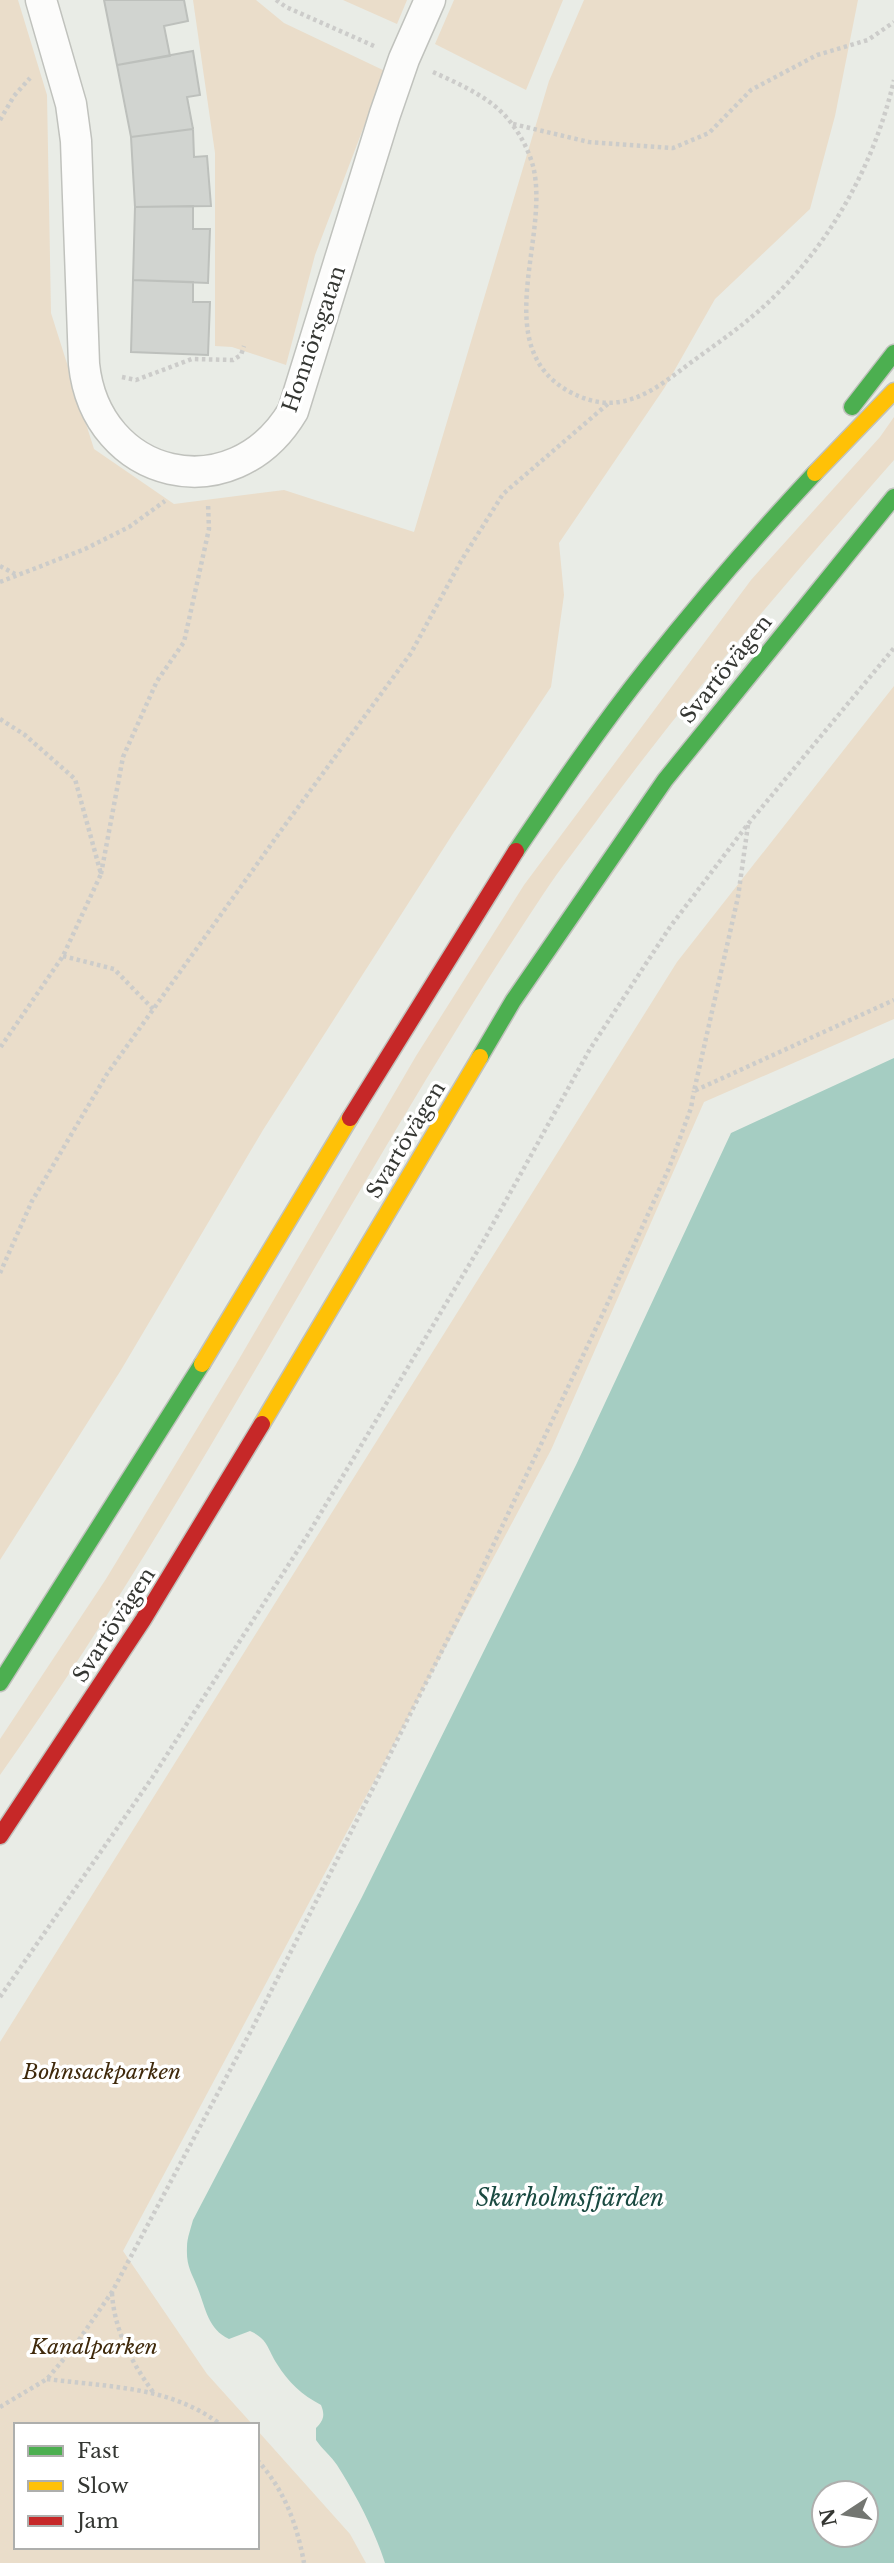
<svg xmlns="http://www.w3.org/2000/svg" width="894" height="2563" font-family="'Libre Baskerville',serif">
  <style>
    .green { fill: #eaddca }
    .water { fill: #a5cdc2; fill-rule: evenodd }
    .building { fill: #d1d4d0; stroke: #bdc0bc; stroke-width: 2 }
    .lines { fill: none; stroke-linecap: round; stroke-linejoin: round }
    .street-casing { stroke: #c0c2bd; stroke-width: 33 }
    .fast-casing { stroke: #c0c2bd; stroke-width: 19 }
    .slow-casing { stroke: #c0c2bd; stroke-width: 19 }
    .jam-casing { stroke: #c0c2bd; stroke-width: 19 }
    .path { stroke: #ccccca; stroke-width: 4.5; stroke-dasharray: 3.5 3.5; stroke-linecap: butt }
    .street { stroke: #fcfcfb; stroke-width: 30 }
    .fast { stroke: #4caf50; stroke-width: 16 }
    .slow { stroke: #ffc107; stroke-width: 16 }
    .jam { stroke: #c62828; stroke-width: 16 }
    .labels { text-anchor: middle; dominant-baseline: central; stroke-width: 7; stroke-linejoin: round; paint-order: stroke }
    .street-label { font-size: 21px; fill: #343632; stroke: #fff }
    .park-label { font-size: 21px; font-style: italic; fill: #3f290b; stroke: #fff }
    .water-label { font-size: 23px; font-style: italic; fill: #1a4a41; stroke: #fff }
  </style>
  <rect width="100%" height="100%" fill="#e9ece6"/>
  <path class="green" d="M0,0H18L47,95L51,313L94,449L174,504L284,490L414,532L549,81L584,0H858L835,116L810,209L715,299L665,387L559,543L564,595L551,687L454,832L263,1130L121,1370L0,1560Z
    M193,0H256L284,23L385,71L315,255L286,365L232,347L215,346V153Z
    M343,0H407L397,24Z
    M454,0H563L526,90L435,44Z
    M894,417V460C793,575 694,689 603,812C583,840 561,867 542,896C351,1183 199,1494 0,1775V1739L106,1579L235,1366L416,1056L524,885L751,580L880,437Z
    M894,686V1019L704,1102L551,1450L123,2251L207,2374L253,2425H16V2547H257V2430L350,2534L366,2563H0V2042L677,962Z"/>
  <path class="water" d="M894,1058V2563H385C374,2529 356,2495 337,2465C331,2456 322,2449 316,2440V2428C324,2420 325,2415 321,2405C302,2395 288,2382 277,2364C267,2348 268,2339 250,2331L229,2339C208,2329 206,2309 198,2289C192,2273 186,2267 187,2247C187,2238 191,2228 193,2220L362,1897L577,1463L731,1133ZM824,2493H866V2535H824Z"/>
  <path class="building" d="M104,0H184L188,21L164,26L170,56L117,65Z
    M193,51L200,95L187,97L193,129L131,137L117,65Z
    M193,129L194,157L207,156L211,206L135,207L131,137Z
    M193,206V229H210L208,283L133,280L135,207Z
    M133,280L193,282V302H210L208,355L131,352Z"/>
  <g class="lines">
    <defs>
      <path id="street" d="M41,0L71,104L76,141L84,364C96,480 233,512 293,411L385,114L404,59L430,0"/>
      <path id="fast" d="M852,407L894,353
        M516,851C558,789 600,727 647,668C700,601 756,536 815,473
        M480,1057L513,1001L665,780L894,497
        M0,1683L202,1364"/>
      <path id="slow" d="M815,473L894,391
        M202,1364L350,1118
        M262,1424L480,1057"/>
      <path id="jam" d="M350,1118L516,851
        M0,1836L143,1620L262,1424"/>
    </defs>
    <use href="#street" class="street-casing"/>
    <use href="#fast" class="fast-casing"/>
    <use href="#slow" class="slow-casing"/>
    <use href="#jam" class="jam-casing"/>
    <path class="path" d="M276,0L286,7L374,46
      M433,72C461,85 493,98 512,124C521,136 529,151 533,166C551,237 487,347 570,392C621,419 654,390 693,361C712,347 731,334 748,320C822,260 873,171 894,80
      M0,120L14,96L30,78
      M513,124L589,142L673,148L709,133L751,90L817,55L868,40L894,22
      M122,377L136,380L192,359L233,360L241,355L244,346
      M0,566L15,574
      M0,582L85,549L129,527L165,501
      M0,719L25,735L75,779L101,874L63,956L0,1048
      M748,825L738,897L694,1091L894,1000
      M101,874L123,757L157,681L184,642L209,529L208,504
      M63,956L114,969L153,1009
      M0,1273L32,1201L107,1074L280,832L411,653L461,561L503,494L610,402
      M0,1997L152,1778L307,1536L484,1240L590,1049L670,927L748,824L894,648
      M112,2293C114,2330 132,2363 153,2392
      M47,2379C107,2387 172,2386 221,2425
      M0,2407L47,2379L74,2347L112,2292L253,2027L462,1611L605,1309L669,1168L691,1108L694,1091
      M257,2460C284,2489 297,2524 304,2563"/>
    <use href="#street" class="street"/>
    <use href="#fast" class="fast"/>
    <use href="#slow" class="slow"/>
    <use href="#jam" class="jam"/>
  </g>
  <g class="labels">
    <g class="street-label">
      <text transform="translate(314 339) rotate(-71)">Honnörsgatan</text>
      <text transform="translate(726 669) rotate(-51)">Svartövägen</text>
      <text transform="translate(406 1140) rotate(-59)">Svartövägen</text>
      <text transform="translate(114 1625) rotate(-57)">Svartövägen</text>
    </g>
    <g class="park-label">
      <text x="102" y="2072">Bohnsackparken</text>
      <text x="94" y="2347">Kanalparken</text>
    </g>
    <g class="water-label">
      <text x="570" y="2198">Skurholmsfjärden</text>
    </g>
  </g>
  <rect x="14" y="2423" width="245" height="126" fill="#ffffff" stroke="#aeafad" stroke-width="2"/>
  <rect x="28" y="2446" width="35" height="10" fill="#4caf50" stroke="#aeafad" stroke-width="2"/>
  <text x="77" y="2458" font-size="21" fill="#343632">Fast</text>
  <rect x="28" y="2481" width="35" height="10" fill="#ffc107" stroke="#aeafad" stroke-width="2"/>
  <text x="77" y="2493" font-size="21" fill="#343632">Slow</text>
  <rect x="28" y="2516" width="35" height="10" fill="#c62828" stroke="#aeafad" stroke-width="2"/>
  <text x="77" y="2528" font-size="21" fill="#343632">Jam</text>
  <g transform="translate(845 2514) rotate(258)"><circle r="33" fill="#ffffff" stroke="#aeafad" stroke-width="2"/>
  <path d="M0-5L12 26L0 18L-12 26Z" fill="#737671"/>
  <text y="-10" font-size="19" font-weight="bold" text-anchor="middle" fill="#343632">N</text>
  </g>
</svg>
